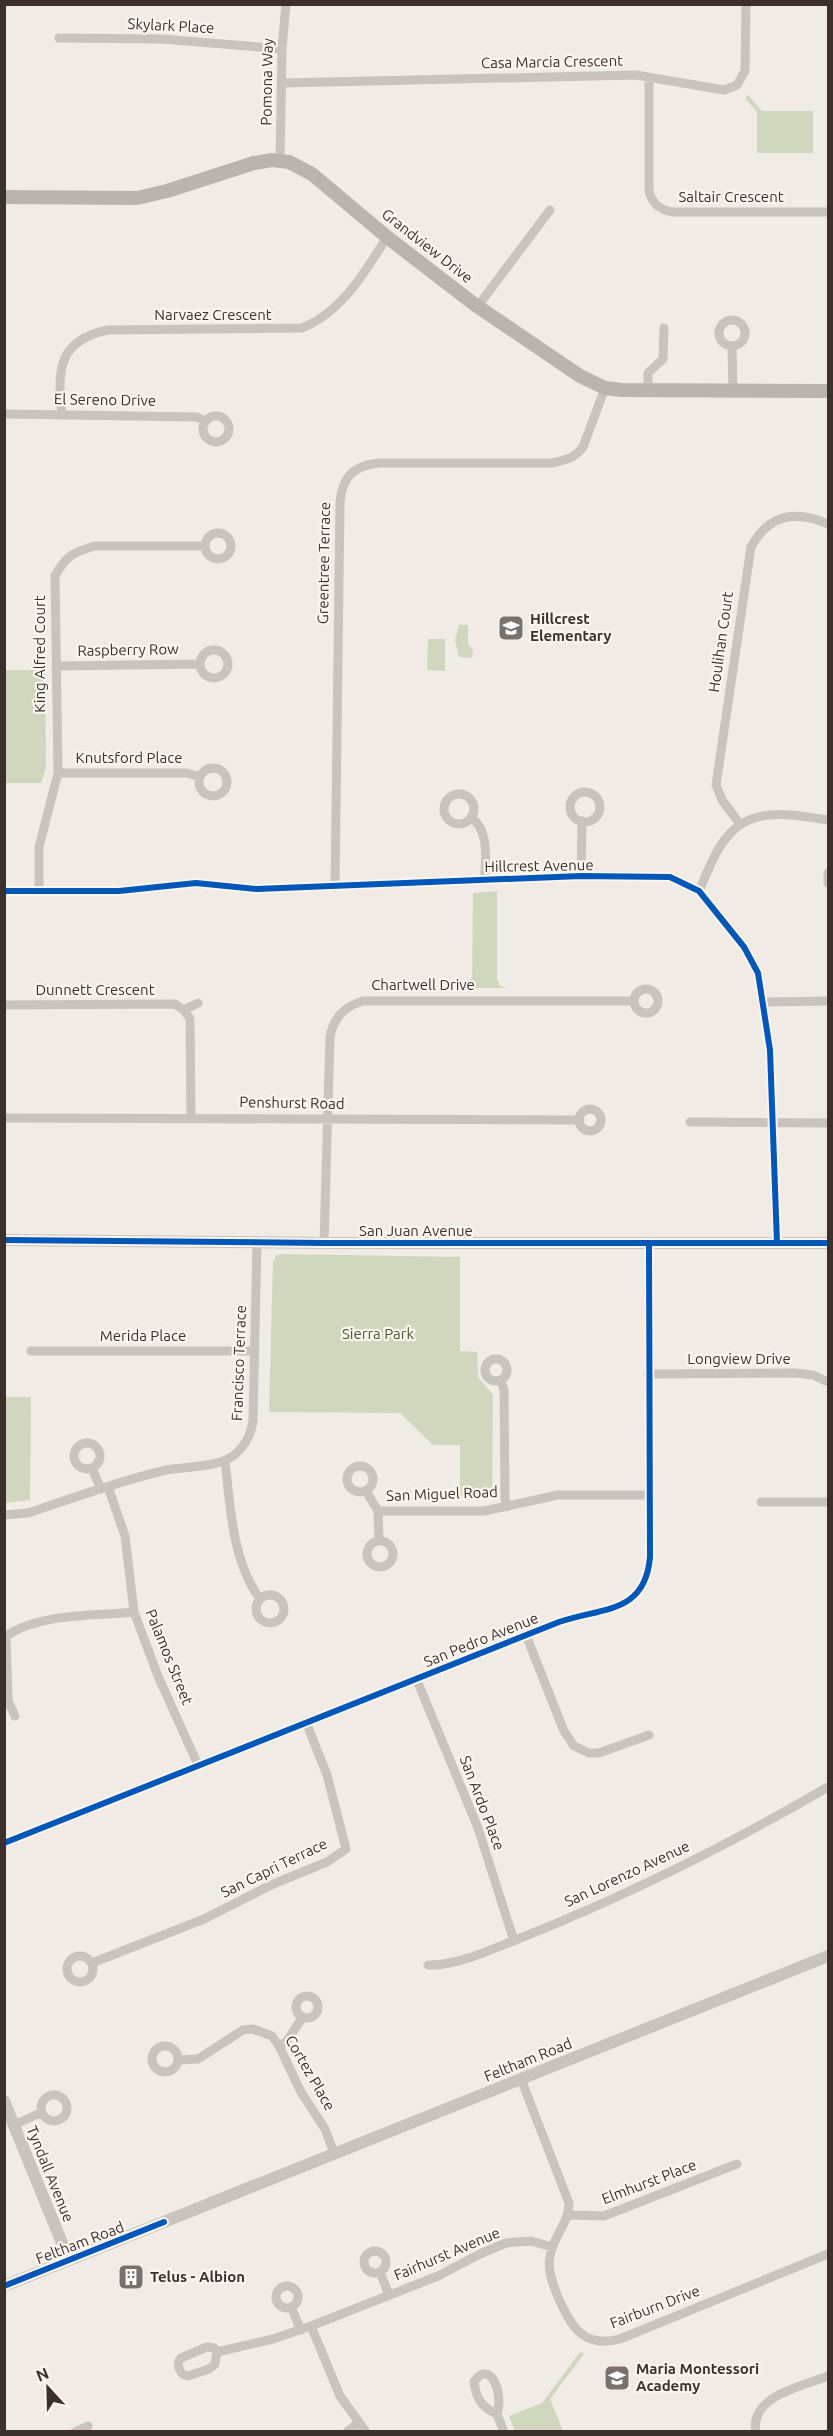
<svg xmlns="http://www.w3.org/2000/svg" width="833" height="2436" viewBox="0 0 833 2436" font-family="Ubuntu,sans-serif">
	<style>
		.green { fill: #d1d6bf }
		.lines { fill: none; stroke-linecap: round; stroke-linejoin: round }
		.minor { stroke: #c9c3be; stroke-width: 9 }
		.tertiary { stroke: #c9c3be; stroke-width: 12 }
		.secondary { stroke: #bab3ae; stroke-width: 14 }
		.cycleway-casing { stroke: #fbf5ee; stroke-width: 10 }
		.cycleway { stroke: #0057b8; stroke-width: 6 }
		.labels { text-anchor: middle; stroke-width: 4.5; stroke-linejoin: round; paint-order: stroke }
		.street-label { font-size: 15px; fill: #3b302b; stroke: #fbf5ee }
		.poi-label { font-size: 15px; font-weight: bold; fill: #3b302b; stroke: #fbf5ee; text-anchor: start }
		.park-label { font-size: 15px; fill: #4a5a2e; stroke: #fbf5ee }
	</style>
	<rect width="100%" height="100%" fill="#f0ebe5"/>
	<path class="green" d="M 748,95 L 762,111 L 813,111 L 813,153 L 757,153 L 757,112 L 745,98 Z
		M 459,625 L 468,625 L 468,644 L 473,650 L 472,658 L 459,657 L 455,640 Z
		M 428,639 L 445,639 L 445,671 L 427,670 Z
		M 5,670 L 45,670 L 46,768 L 41,783 L 5,783 Z
		M 497,891 L 497,979 L 500,986 L 507,988 L 472,988 L 473,893 Z
		M 281,1254 L 460,1257 L 460,1351 L 477,1352 L 478,1377 L 493,1395 L 492,1495 L 485,1498 L 460,1498 L 460,1445 L 433,1445 L 400,1413 L 269,1412 L 273,1262 L 276,1256 Z
		M 4,1397 L 31,1397 L 30,1500 L 5,1503 Z
		M 580,2352 L 584,2354 L 550,2399 L 563,2431 L 515,2431 L 509,2416 L 542,2403 Z"/>
	<g class="lines">
		<path class="minor" d="M 59,38 L 162,39 L 282,49
			M 649,79 L 649,191 C 652,204 660,210 673,212 L 828,212
			M 283,83 L 636,75 L 724,90 L 737,85 L 745,71 L 746,4
			M 280,161 L 282,49 L 286,4
			M 478,306 L 550,210
			M719 333a13 13 0 1 1 26 0a13 13 0 1 1-26 0Z
			M 732,346 L 733,392
			M 648,391 L 648,373 L 663,359 L 664,328
			M 4,414 L 197,417 L 205,421
			M 62,414 C 57,370 58,340 108,330 L 302,328 C 342,312 365,272 387,237
			M203 429a13 13 0 1 1 26 0a13 13 0 1 1-26 0Z
			M205 546a13 13 0 1 1 26 0a13 13 0 1 1-26 0Z
			M200 664a14 14 0 1 1 28 0a14 14 0 1 1-28 0Z
			M 56,666 L 200,664
			M199 782a14 14 0 1 1 28 0a14 14 0 1 1-28 0Z
			M 58,773 L 187,773 L 200,777
			M570 807a15 15 0 1 1 30 0a15 15 0 1 1-30 0Z
			M444 809a15 15 0 1 1 30 0a15 15 0 1 1-30 0Z
			M 471,817 C 490,832 485,858 485,879
			M 740,824 L 722,800 L 716,785 L 751,547 C 769,514 796,510 828,524
			M 828,873 L 828,883
			M 581,876 L 582,821
			M 335,887 L 340,503 C 342,478 352,466 378,463 L 552,463 C 565,460 575,458 583,447 L 605,388
			M 4,891 L 119,891 L 196,883 L 257,889 L 581,876 L 670,877 L 699,891 L 744,947 L 758,973 L 770,1050 L 777,1243
			M 39,891 L 39,847 L 58,773 L 55,576 C 66,556 73,552 95,546 L 204,546
			M 699,891 C 707,874 714,852 727,837 C 752,805 794,815 828,820
			M634 1001a12 12 0 1 1 24 0a12 12 0 1 1-24 0Z
			M 764,1002 L 828,1001
			M 4,1005 L 175,1004 L 184,1010 L 190,1019 L 191,1117
			M 184,1010 L 198,1003
			M579 1120a11 11 0 1 1 22 0a11 11 0 1 1-22 0Z
			M 4,1118 L 580,1120
			M 690,1122 L 828,1123
			M 324,1243 L 330,1036 C 335,1016 344,1007 363,1001 L 634,1001
			M 31,1351 L 255,1351
			M485 1370a11 11 0 1 1 22 0a11 11 0 1 1-22 0Z
			M 648,1374 L 795,1373 L 813,1375 L 828,1382
			M 501,1380 L 504,1390 L 505,1499 L 507,1507
			M74 1456a13 13 0 1 1 26 0a13 13 0 1 1-26 0Z
			M 225,1460 C 230,1505 232,1561 260,1599
			M347 1479a13 13 0 1 1 26 0a13 13 0 1 1-26 0Z
			M 92,1468 L 101,1489
			M 108,1487 L 125,1536 L 134,1612 L 158,1676 L 198,1765
			M 366,1491 L 378,1511 L 379,1540
			M 761,1502 L 828,1502
			M 378,1511 L 484,1511 L 558,1495 L 650,1495
			M 4,1515 L 28,1513 C 73,1498 119,1481 166,1470 C 187,1466 215,1468 233,1456 C 245,1447 251,1434 253,1421 L 257,1242
			M367 1554a13 13 0 1 1 26 0a13 13 0 1 1-26 0Z
			M256 1609a14 14 0 1 1 28 0a14 14 0 1 1-28 0Z
			M 526,1635 L 564,1731 L 574,1746 L 589,1753 L 599,1753 L 649,1735
			M 416,1678 L 478,1828 L 514,1941
			M 15,1716 L 8,1701 L 6,1636 C 39,1613 95,1616 134,1612
			M 4,1843 L 559,1622 C 603,1607 645,1614 650,1557 L 649,1243
			M67 1969a13 13 0 1 1 26 0a13 13 0 1 1-26 0Z
			M 92,1963 L 204,1919 L 271,1885 L 327,1862 L 346,1849 L 327,1775 L 306,1722
			M 428,1965 C 459,1966 499,1946 528,1935 C 632,1893 732,1843 828,1787
			M296 2007a11 11 0 1 1 22 0a11 11 0 1 1-22 0Z
			M152 2059a13 13 0 1 1 26 0a13 13 0 1 1-26 0Z
			M 279,2046 L 287,2041 L 302,2018
			M 178,2060 L 198,2059 L 243,2030 L 253,2029 L 272,2036 L 279,2046 L 301,2092 L 325,2129 L 334,2153
			M 521,2079 L 569,2203 C 569,2223 553,2237 550,2256 C 547,2270 553,2284 558,2297 C 571,2326 583,2349 620,2339 L 828,2254
			M41 2108a13 13 0 1 1 26 0a13 13 0 1 1-26 0Z
			M 14,2125 L 42,2112
			M 569,2215 L 604,2216 L 737,2164
			M364 2262a11 11 0 1 1 22 0a11 11 0 1 1-22 0Z
			M 380,2272 L 389,2295
			M276 2297a11 11 0 1 1 22 0a11 11 0 1 1-22 0Z
			M 291,2307 L 301,2330
			M 311,2326 L 340,2396 L 366,2432
			M 217,2352 L 215,2364 L 209,2369 L 188,2376 L 184,2375 C 179,2371 176,2364 181,2358 L 207,2347 L 214,2348 L 217,2352 L 273,2339 L 311,2326 L 438,2276 L 480,2254 L 506,2243 L 531,2241 L 552,2247
			M 497,2414 C 482,2408 476,2398 474,2382 C 491,2357 504,2396 497,2414 L 504,2432
			M 75,2432 L 88,2426
			M 347,2432 L 358,2423
			M 756,2432 C 749,2396 803,2386 828,2376"/>
		<path class="tertiary" d="M 4,1240 L 324,1243 L 828,1243
			M 4,2101 L 69,2260
			M 4,2286 L 828,1956"/>
		<path class="secondary" d="M 4,197 L 137,198 L 167,191 L 254,163 L 272,160 L 289,162 L 312,174 L 387,237 L 474,304 L 580,376 L 605,388 L 622,390 L 828,391"/>
		<g class="cycleway-casing">
			<path id="cycleway" d="M 4,891 L 119,891 L 196,883 L 257,889 L 581,876 L 670,877 L 699,891 L 744,947 L 758,973 L 770,1050 L 777,1243
				M 4,1240 L 324,1243 L 828,1243
				M 4,1843 L 559,1622 C 603,1607 645,1614 650,1557 L 649,1243
				M 4,2286 L 164,2222"/>
		</g>
		<use href="#cycleway" class="cycleway"/>
	</g>
	<defs>
		<g id="school-square" transform="scale(1.35)"><rect x="-9" y="-9" width="18" height="18" rx="4" fill="#7a716c" stroke="#fbf5ee"/><path d="M0-5L7-2L0 1L-7-2ZM-4 1L0 2.5L4 1V4Q0 6-4 4Z" fill="#fff"/></g>
		<g id="building-square" transform="scale(1.35)"><rect x="-9" y="-9" width="18" height="18" rx="4" fill="#7a716c" stroke="#fbf5ee"/><path d="M-4-6H4V6H1V3H-1V6H-4ZM-2.5-4.3h1.7v1.8h-1.7ZM.8-4.3h1.7v1.8H.8ZM-2.5-1h1.7V.8h-1.7ZM.8-1h1.7V.8H.8Z" fill="#fff"/></g>
	</defs>
	<g fill-rule="evenodd">
		<use href="#school-square" x="511" y="628"/>
		<use href="#building-square" x="131" y="2277"/>
		<use href="#school-square" x="617" y="2378"/>
	</g>
	<g class="labels">
		<g class="street-label">
			<text transform="translate(171 26) rotate(3)" y="5">Skylark Place</text>
			<text transform="translate(552 62) rotate(-1)" y="5">Casa Marcia Crescent</text>
			<text transform="translate(267 82) rotate(-89)" y="5">Pomona Way</text>
			<text x="731" y="202">Saltair Crescent</text>
			<text transform="translate(427 246) rotate(38)" y="5">Grandview Drive</text>
			<text x="213" y="320">Narvaez Crescent</text>
			<text transform="translate(105 400) rotate(1)" y="5">El Sereno Drive</text>
			<text transform="translate(324 563) rotate(-89)" y="5">Greentree Terrace</text>
			<text transform="translate(721 642) rotate(-82)" y="5">Houlihan Court</text>
			<text transform="translate(128 650) rotate(-1)" y="5">Raspberry Row</text>
			<text transform="translate(40 654) rotate(-90)" y="5">King Alfred Court</text>
			<text x="129" y="763">Knutsford Place</text>
			<text transform="translate(539 866) rotate(-1)" y="5">Hillcrest Avenue</text>
			<text x="423" y="990">Chartwell Drive</text>
			<text x="95" y="995">Dunnett Crescent</text>
			<text transform="translate(292 1103) rotate(1)" y="5">Penshurst Road</text>
			<text x="416" y="1236">San Juan Avenue</text>
			<text x="143" y="1341">Merida Place</text>
			<text x="739" y="1364">Longview Drive</text>
			<text transform="translate(239 1363) rotate(-88)" y="5">Francisco Terrace</text>
			<text transform="translate(442 1494) rotate(-2)" y="5">San Miguel Road</text>
			<text transform="translate(481 1640) rotate(-22)" y="5">San Pedro Avenue</text>
			<text transform="translate(169 1657) rotate(68)" y="5">Palamos Street</text>
			<text transform="translate(482 1803) rotate(69)" y="5">San Ardo Place</text>
			<text transform="translate(274 1868) rotate(-26)" y="5">San Capri Terrace</text>
			<text transform="translate(627 1874) rotate(-25)" y="5">San Lorenzo Avenue</text>
			<text transform="translate(528 2060) rotate(-22)" y="5">Feltham Road</text>
			<text transform="translate(310 2073) rotate(60)" y="5">Cortez Place</text>
			<text transform="translate(50 2174) rotate(68)" y="5">Tyndall Avenue</text>
			<text transform="translate(649 2182) rotate(-21)" y="5">Elmhurst Place</text>
			<text transform="translate(80 2243) rotate(-21)" y="5">Feltham Road</text>
			<text transform="translate(447 2254) rotate(-23)" y="5">Fairhurst Avenue</text>
			<text transform="translate(655 2307) rotate(-21)" y="5">Fairburn Drive</text>
		</g>
		<g class="poi-label">
			<text x="530" y="624">Hillcrest<tspan x="530" dy="17">Elementary</tspan></text>
			<text x="150" y="2282">Telus - Albion</text>
			<text x="636" y="2374">Maria Montessori<tspan x="636" dy="17">Academy</tspan></text>
		</g>
		<g class="park-label">
			<text x="378" y="1339">Sierra Park</text>
		</g>
	</g>
	<rect width="833" height="2436" fill="none" stroke="#3b302b" stroke-width="12"/>
	<g transform="translate(48 2388) rotate(338)" stroke="#fbf5ee" stroke-width="4.5" paint-order="stroke">
	<path d="M0-4.5L10 22L0 15L-10 22Z" fill="#3b302b"/>
	<text y="-9" font-size="16" font-weight="bold" text-anchor="middle" fill="#3b302b">N</text>
	</g>
</svg>
